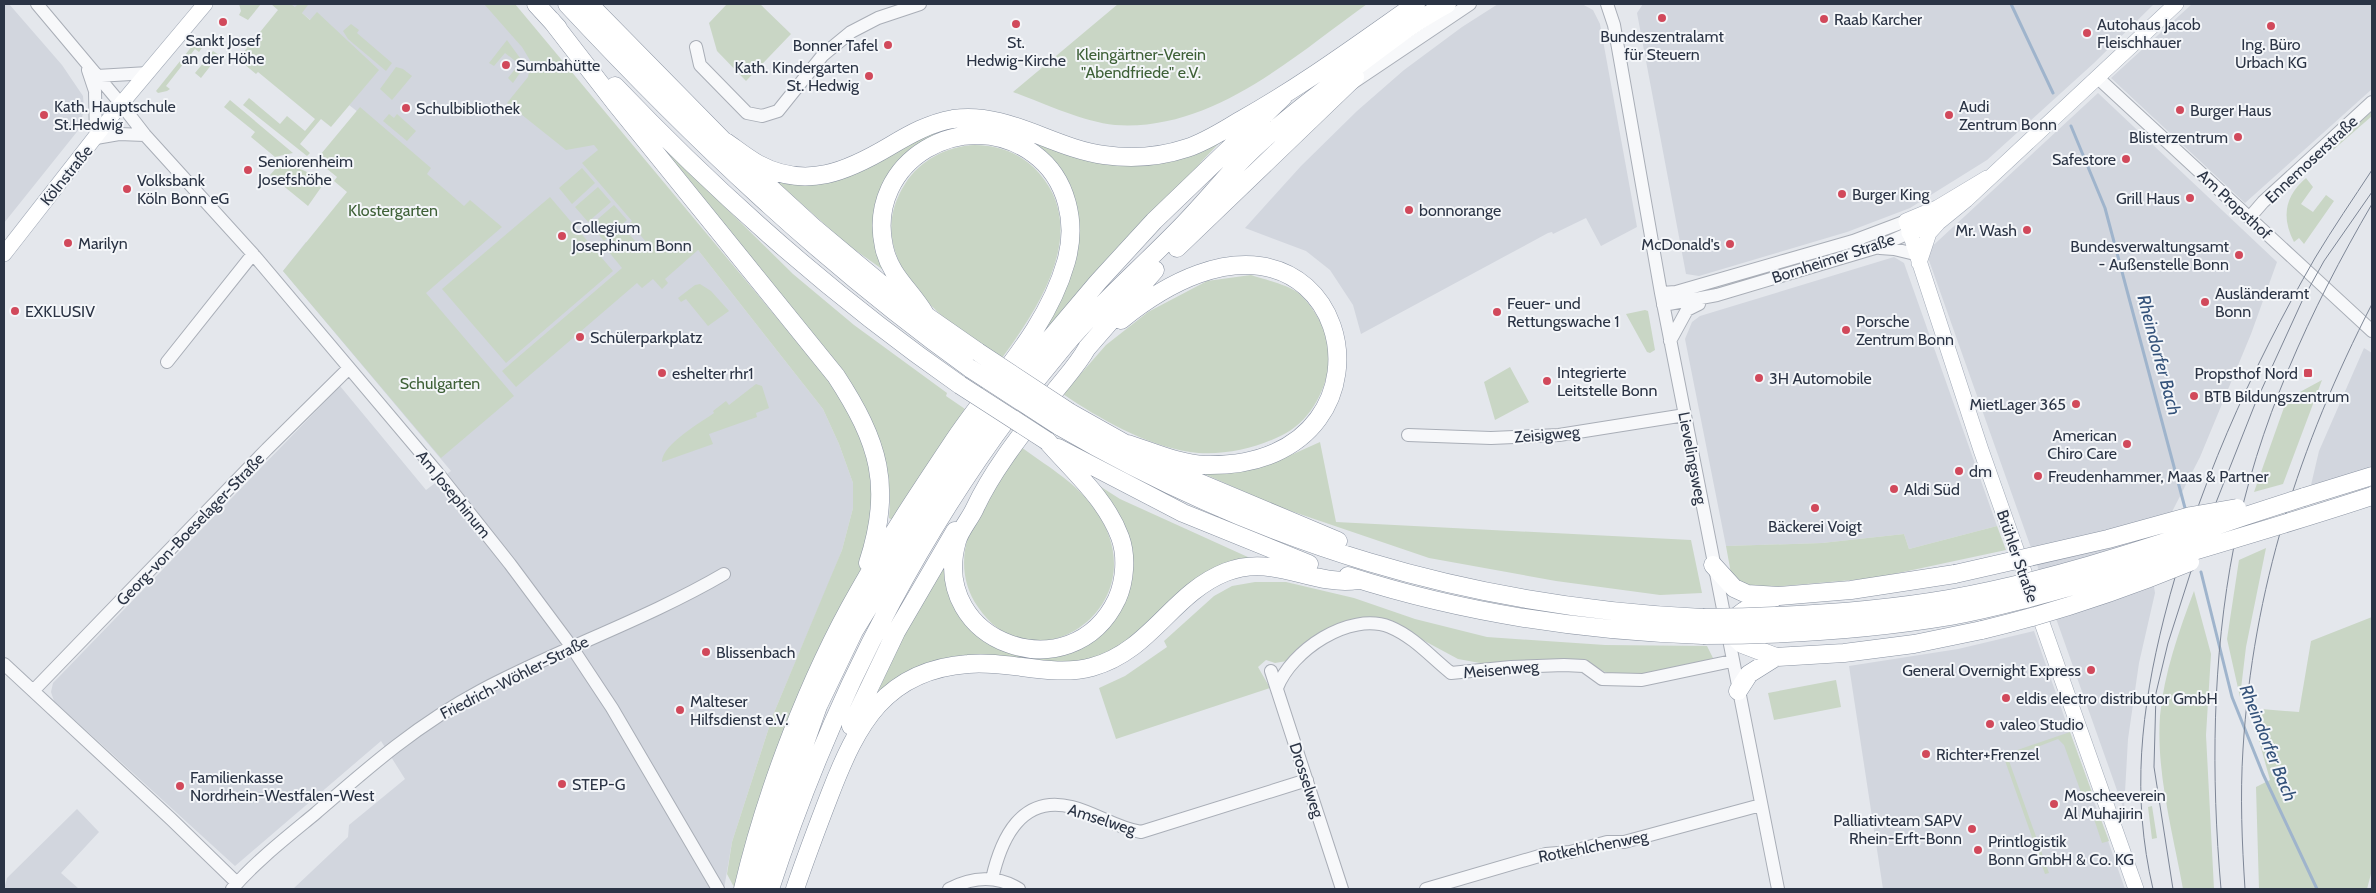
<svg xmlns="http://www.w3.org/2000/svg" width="2376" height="893" viewBox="0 0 2376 893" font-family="Cabin,sans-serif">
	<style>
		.built { fill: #d2d6de }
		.green { fill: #c9d6c5 }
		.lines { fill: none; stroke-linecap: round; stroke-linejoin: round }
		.stream { stroke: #9fb4cc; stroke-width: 3 }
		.minor-casing { stroke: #a9aeb7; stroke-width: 14 }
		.major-casing { stroke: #a3abb8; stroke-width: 16 }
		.highway-casing { stroke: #8b94a3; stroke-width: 19 }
		.minor { stroke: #f7f8fa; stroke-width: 12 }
		.major { stroke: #fff; stroke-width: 15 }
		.highway { stroke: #fff; stroke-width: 18 }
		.tram { stroke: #7d8696; stroke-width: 1 }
		.highway-bridge-casing { stroke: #8b94a3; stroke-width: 19; stroke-linecap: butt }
		.highway-bridge { stroke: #fff; stroke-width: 18 }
		.poi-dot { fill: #d1495b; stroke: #f4f6f9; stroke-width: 2 }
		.labels { text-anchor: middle; stroke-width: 4; stroke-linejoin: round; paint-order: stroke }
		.poi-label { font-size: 16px; fill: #2b3445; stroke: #f4f6f9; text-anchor: start }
		.park-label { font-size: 16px; fill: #3f6138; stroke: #f4f6f9 }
		.street-label { font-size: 16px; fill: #2b3445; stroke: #f4f6f9 }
		.water-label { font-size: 18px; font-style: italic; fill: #34527a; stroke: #f4f6f9 }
	</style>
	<rect width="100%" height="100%" fill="#e4e7ec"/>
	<path class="built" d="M 4,4 L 9,4 L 62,65 L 83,96 L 84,108 L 80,128 L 4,223 Z
		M 291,4 L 488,4 L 698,250 L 823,409 L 839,444 L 853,483 L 853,508 L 842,550 L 830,580 L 773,715 L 732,842 L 724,889 L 293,889 L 348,837 L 349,825 L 405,779 L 381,741 L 235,866 L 54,701 L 51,692 L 53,683 L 340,386 L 426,490 L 451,471 L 283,271 L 306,242 L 374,304 L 358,112 L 349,105 L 375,73 Z
		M 1498,4 L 1582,4 L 1593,10 L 1600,24 L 1637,227 L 1601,246 L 1586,218 L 1553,234 L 1552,232 L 1548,233 L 1361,334 L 1353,305 L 1330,270 L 1306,251 L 1245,228 L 1301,166 L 1357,111 L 1404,70 L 1462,27 Z
		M 1643,4 L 2154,4 L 2094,63 L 1987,160 L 1910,208 L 1847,232 L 1699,276 L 1686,274 L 1637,13 Z
		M 2192,4 L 2372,4 L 2372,89 L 2245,203 L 2111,78 Z
		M 2098,93 L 2277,262 L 2251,334 L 2200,457 L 2153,549 L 2150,562 L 2155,593 L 2139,663 L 2128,739 L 2124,810 L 1926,252 Z
		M 1894,257 L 1904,263 L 1997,526 L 1909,549 L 1904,534 L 1822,543 L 1726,546 L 1685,339 L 1692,322 L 1700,316 Z
		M 2364,348 L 2372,353 L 2372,469 L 2311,485 L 2319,451 Z
		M 2034,631 L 2125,889 L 1883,889 L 1849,666 L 1958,649 Z
		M 77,809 L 99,832 L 61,873 L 79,889 L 4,889 L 7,878 Z"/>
	<path class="green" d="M 239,4 L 261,4 L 248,20 L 239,15 L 241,11 Z
		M 271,4 L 291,4 L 295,7 L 298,4 L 306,4 L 308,5 L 302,13 L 310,20 L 317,12 L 379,70 L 331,127 L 321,119 L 300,144 L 310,153 L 307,156 L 243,105 L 249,98 L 280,124 L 287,116 L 305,131 L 315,119 L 258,72 L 256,74 L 238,59 L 278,10 Z
		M 484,4 L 515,4 L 838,391 L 849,407 L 876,480 L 867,553 L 735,889 L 727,874 L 732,842 L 773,715 L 842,550 L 853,508 L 853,483 L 839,444 L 823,409 L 698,250 L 665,279 L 668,283 L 662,289 L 653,279 L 642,288 L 637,283 L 516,387 L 502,371 L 622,268 L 604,246 L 624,228 L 641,248 L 647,243 L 630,223 L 632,221 L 582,163 L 598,150 L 594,145 L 566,150 L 507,103 L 528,77 L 531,62 L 522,47 Z
		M 727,4 L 760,4 L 791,34 L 746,81 L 717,51 L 709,23 Z
		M 1118,4 L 1367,4 C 1293,57 1212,132 1115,125 C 1083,122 1043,103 1013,92 Z
		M 351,24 L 359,30 L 357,33 L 392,63 L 386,71 L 348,39 L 343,31 Z
		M 197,40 L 204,45 L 199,52 L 195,49 L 166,86 L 170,89 L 167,91 L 158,93 L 156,91 Z
		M 507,40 L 523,62 L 522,70 L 513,83 L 508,78 L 519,64 L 505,53 L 494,66 L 489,63 Z
		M 213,51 L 219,55 L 201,78 L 195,73 Z
		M 396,67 L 403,69 L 412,76 L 392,100 L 380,89 Z
		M 230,100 L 293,153 L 275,157 L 251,137 L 255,132 L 224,107 Z
		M 360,107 L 431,168 L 427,174 L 464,206 L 470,200 L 502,227 L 426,293 L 514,396 L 441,458 L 283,271 L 347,192 L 334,181 L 337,177 L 316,160 Z
		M 2372,111 L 2372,116 L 2333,150 L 2331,148 Z
		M 389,114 L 394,118 L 397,114 L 416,131 L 407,141 L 383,121 Z
		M 973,123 L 1082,155 L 1222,140 L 1202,161 L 918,509 L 855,614 L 900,534 L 1060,295 L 1068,191 L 994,131 L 897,168 L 882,269 L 848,245 L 768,174 L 789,179 L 917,136 Z
		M 645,128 L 793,274 L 854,325 L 947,393 L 946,396 L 965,409 L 892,520 L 889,518 C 893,477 883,444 864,407 Z
		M 975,145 C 999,145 1023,154 1039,173 C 1090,231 1039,307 1002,358 C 988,347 972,340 958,329 C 913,294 868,242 905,184 C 920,160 947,146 975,145 Z
		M 278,166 C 294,166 313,170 322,186 L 308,206 L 270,175 Z
		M 582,168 L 595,183 L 572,204 L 559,188 Z
		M 2306,178 L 2313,187 L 2301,204 L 2313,212 L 2326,195 L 2334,201 L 2304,244 L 2299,238 L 2294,242 C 2281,217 2285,196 2306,178 Z
		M 598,187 L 611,202 L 588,222 L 575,207 Z
		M 550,197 L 613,271 L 506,363 L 442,289 Z
		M 614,205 L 627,220 L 604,241 L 591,225 Z
		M 1251,275 C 1263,279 1288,285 1297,292 C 1313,305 1330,334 1330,354 C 1329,382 1315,414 1291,430 C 1264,447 1222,457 1190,452 C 1145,445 1100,419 1063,394 L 1106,345 L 1148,312 L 1207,281 Z
		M 700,284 L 711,291 L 729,311 L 708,326 L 686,299 L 681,302 L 678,298 L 695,285 Z
		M 1645,310 L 1648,311 L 1655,350 L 1650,353 L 1647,352 L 1626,314 Z
		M 1510,367 L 1529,402 L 1495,420 L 1484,382 Z
		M 2322,380 L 2283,484 L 2254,492 L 2287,399 Z
		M 756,384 L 762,386 L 769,408 L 756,413 L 757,417 L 709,434 L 713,444 L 662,462 C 661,445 703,421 714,413 L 713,411 L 726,401 L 729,405 Z
		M 1320,442 L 1336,522 L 1691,540 L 1702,593 L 1660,595 L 1556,581 L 1429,558 L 1279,507 L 1193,469 L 1245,469 L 1271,464 Z
		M 1021,447 C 1045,465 1071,479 1091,504 C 1167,601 1035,693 978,607 C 966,590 962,570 965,550 C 971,512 1000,479 1021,447 Z
		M 1098,485 L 1120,499 L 1250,558 L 1137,640 L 1076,666 L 997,659 L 875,698 L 907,628 L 949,559 C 954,575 962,614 969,625 C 972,630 979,634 984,637 C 1017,663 1073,666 1103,632 C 1113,620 1120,602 1128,589 Z
		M 1997,526 L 2006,550 L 1875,578 L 1773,587 L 1739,585 L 1732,579 L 1726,546 L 1822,543 L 1904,534 L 1909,549 Z
		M 2266,548 L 2246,647 L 2240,697 L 2227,639 L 2239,560 Z
		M 1255,582 L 1286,582 L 1354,598 L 1415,619 L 1487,637 L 1605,645 L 1707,646 L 1713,658 C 1682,667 1647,682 1613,675 C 1601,672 1593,663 1581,662 L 1491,665 L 1458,659 L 1393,624 L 1373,620 L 1287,661 L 1275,663 L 1266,660 L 1258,667 L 1270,688 L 1116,739 L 1099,688 L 1125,676 L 1167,647 L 1164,641 L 1214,596 L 1232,586 Z
		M 2194,591 L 2211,654 L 2206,735 L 2214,889 L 2183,889 C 2173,833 2156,773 2160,716 C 2164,673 2179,631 2194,591 Z
		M 2372,617 L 2372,870 L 2367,889 L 2259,889 L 2256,787 L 2270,780 L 2258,737 L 2261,709 L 2299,712 L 2311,641 Z
		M 1836,680 L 1841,707 L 1774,720 L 1768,693 Z
		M 2070,732 L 2094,798 L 2088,800 L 2083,798 L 2064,745 L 2058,739 L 2008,758 L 2049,873 L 2045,874 L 2003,755 Z
		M 2152,806 L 2157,838 L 2152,839 L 2148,807 Z
		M 2100,817 L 2109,841 L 2102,843 L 2094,819 Z"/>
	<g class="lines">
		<path class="stream" d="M 2011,4 L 2053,93
			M 2071,126 L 2105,208 L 2185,508
			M 2201,572 L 2232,697 L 2263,774 L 2317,889"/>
		<g class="minor-casing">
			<path id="minor" d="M 37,4 L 121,104 L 145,135 L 253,254 L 437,472 L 510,564 L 571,646 L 612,708 L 718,889
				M 1607,4 L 1614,25 L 1661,293 L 1778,889
				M 696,47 L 700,65 L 747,113 L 762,116 L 778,111 L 823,55 L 851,32 L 878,18 L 920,4
				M 88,70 L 95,91 L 96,138 L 119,134 L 145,135
				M 97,76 L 148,73
				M 2098,78 L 2372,331
				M 1351,84 L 1470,4
				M 2250,217 L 2263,202 L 2372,102
				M 1880,248 L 1894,249 L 1915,254
				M 1661,293 L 1676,292 L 1853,241 L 1906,221
				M 1663,305 L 1717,295 L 1875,248 L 1909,233
				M 1670,341 L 1687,310 L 1699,304
				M 167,362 L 253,254
				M 1408,435 L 1491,438 L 1559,435 L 1685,415
				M 4,664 L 171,819 L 237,883
				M 1271,671 L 1342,889
				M 1277,688 C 1291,651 1349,611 1390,627 C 1414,637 1431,657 1451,673 L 1511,667 L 1564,665 L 1584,666 L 1602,679 L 1642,680 L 1732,661
				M 33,691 L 267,449 L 349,368
				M 992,879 C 1001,839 1021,794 1072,807 C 1096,813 1116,828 1141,832 L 1307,780
				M 232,889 C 256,861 287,837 316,813 C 370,766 418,724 482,690 C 561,648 647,619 724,574
				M 949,889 C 972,877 997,875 1019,889
				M 1426,889 L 1546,854 L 1570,852 L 1607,842 L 1624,842 L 1761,805"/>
		</g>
		<g class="major-casing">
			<path id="major" d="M 1987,178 L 1937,208 L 1906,221 L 1981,450 L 2136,889
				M 1909,233 L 1939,222 L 1966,200 L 2176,4
				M 4,254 L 121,104 L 205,4
				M 1919,263 L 1929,233 L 1938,223"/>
		</g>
		<g class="highway-casing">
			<path id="highway" d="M 536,4 L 558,28
				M 567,4 C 692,138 822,262 971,369
				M 589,4 L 765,183 L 813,227 L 886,288 L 978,352
				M 551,20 L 616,104 L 836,376 C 879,442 893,487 868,563
				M 615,86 C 720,196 835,298 960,385
				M 726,142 C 736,149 747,158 758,164 C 806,190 848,171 890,146 C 910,134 930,123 953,119 C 1007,111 1052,148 1104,155 C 1132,159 1160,157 1187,148 C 1206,142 1224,130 1241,120 C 1302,86 1359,44 1416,4
				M 1177,248 L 1355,77
				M 1121,320 C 1347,137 1429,470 1205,465 C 1179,464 1153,452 1128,444
				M 1069,412 L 1181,475 L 1338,541
				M 1059,426 C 1262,544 1468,607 1703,618
				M 1047,441 C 1073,471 1106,499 1120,537 C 1127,556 1125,581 1117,599 C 1072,694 928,643 957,541 C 960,530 970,519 975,508 C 993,469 1024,431 1051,396 C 1063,380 1077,366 1087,348 L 1155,270
				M 1058,448 L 1183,513 L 1309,564
				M 2304,497 L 2372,476
				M 1713,565 L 1734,588 L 1747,594 L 1779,596 L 1851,590 L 1955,574
				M 1348,576 C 1463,613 1582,631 1703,635
				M 1779,596 C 1754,604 1743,608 1725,628 L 1742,644 L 1776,657 L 1844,653 L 1914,644 L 1982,630
				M 1738,691 L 1749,674 L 1776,657
				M 851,726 L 896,632 L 955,531
				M 754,888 L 818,706 L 854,631 L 965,451 L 1000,398 L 1098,282 L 1154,221 L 1283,97
				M 743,889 C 766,791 809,678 859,591 C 887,541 919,493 951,445 C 990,385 1046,333 1066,262 C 1077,224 1068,179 1034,154 C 965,103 865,161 884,247 C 890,276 911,290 925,314
				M 770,889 C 834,692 931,504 1065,345 C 1099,304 1140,269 1177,231 C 1200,208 1220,183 1243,159 C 1279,123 1321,92 1362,62 C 1390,41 1417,20 1447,4
				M 795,889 C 806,857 818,825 830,794 C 857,724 885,670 968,664 C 1009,660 1052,678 1092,667 C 1151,651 1172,593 1226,572 C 1274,553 1312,587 1358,580"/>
		</g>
		<use href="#minor" class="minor"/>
		<use href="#major" class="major"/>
		<use href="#highway" class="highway"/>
		<path class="tram" d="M 2153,889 C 2131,795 2141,710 2164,618 C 2196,491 2250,371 2315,258 C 2333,228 2353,199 2372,170
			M 2173,889 L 2154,767 L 2156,693 L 2168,643 L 2200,543 L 2255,404 L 2303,299 L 2324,261 L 2372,192
			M 2221,889 C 2211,775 2212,659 2234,546 C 2257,425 2310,310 2372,204
			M 2245,889 C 2242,843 2240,796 2243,749 C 2253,589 2299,446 2372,304"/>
		<g class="highway-bridge-casing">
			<path id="highway-bridge" d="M 978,352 L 1069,412
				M 971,369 L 1059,426
				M 960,385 L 1047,441
				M 1955,574 L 2108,539 L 2191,516 L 2237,508
				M 1703,618 C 1785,617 1866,613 1948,599 C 2069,578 2187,534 2304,497
				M 1982,630 C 2054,613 2122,590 2190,562
				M 1703,635 C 1786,635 1868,630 1951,616 C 2010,605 2068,587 2126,571 C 2208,547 2290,523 2372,496"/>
		</g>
		<use href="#highway-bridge" class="highway-bridge"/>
	</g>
	<g class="poi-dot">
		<circle cx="1662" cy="18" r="5"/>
		<circle cx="1824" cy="19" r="5"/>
		<circle cx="223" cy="22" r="5"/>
		<circle cx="1016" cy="24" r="5"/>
		<circle cx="2271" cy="26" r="5"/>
		<circle cx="2087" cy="33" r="5"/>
		<circle cx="888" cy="45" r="5"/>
		<circle cx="506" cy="65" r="5"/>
		<circle cx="869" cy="76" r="5"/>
		<circle cx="406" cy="108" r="5"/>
		<circle cx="2180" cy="110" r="5"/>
		<circle cx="44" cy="115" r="5"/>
		<circle cx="1949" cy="115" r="5"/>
		<circle cx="2238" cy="137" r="5"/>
		<circle cx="2126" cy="159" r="5"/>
		<circle cx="248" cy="170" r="5"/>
		<circle cx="127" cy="189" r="5"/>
		<circle cx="1842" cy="194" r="5"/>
		<circle cx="2190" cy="198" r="5"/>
		<circle cx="1409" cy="210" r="5"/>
		<circle cx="2027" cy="230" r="5"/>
		<circle cx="562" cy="236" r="5"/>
		<circle cx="68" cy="243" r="5"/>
		<circle cx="1730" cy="244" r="5"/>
		<circle cx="2239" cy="255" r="5"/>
		<circle cx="2205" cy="302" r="5"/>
		<circle cx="15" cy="311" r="5"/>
		<circle cx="1497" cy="312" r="5"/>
		<circle cx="1846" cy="330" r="5"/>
		<circle cx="580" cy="337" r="5"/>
		<circle cx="662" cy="373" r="5"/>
		<rect x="2303" y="368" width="10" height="10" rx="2.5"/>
		<circle cx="1759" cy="378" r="5"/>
		<circle cx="1547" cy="381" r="5"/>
		<circle cx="2194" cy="396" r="5"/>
		<circle cx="2076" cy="404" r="5"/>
		<circle cx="2127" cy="444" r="5"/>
		<circle cx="1959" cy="471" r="5"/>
		<circle cx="2038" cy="476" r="5"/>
		<circle cx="1894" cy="489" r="5"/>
		<circle cx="1815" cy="508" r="5"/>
		<circle cx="706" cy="652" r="5"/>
		<circle cx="2091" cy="670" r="5"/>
		<circle cx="2006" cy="698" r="5"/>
		<circle cx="680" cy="710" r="5"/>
		<circle cx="1990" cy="724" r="5"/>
		<circle cx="1926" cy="754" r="5"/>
		<circle cx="562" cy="784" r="5"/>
		<circle cx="180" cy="786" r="5"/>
		<circle cx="2054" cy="804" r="5"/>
		<circle cx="1972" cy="829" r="5"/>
		<circle cx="1978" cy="850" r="5"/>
	</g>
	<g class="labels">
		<g class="poi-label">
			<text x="1834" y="25">Raab Karcher</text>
			<text x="2097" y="30">Autohaus Jacob<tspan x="2097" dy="18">Fleischhauer</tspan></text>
			<text x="1662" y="42" text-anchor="middle">Bundeszentralamt<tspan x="1662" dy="18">für Steuern</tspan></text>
			<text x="223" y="46" text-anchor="middle">Sankt Josef<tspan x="223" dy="18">an der Höhe</tspan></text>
			<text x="1016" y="48" text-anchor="middle">St.<tspan x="1016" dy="18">Hedwig-Kirche</tspan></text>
			<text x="2271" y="50" text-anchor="middle">Ing. Büro<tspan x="2271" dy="18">Urbach KG</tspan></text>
			<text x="878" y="51" text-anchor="end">Bonner Tafel</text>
			<text x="516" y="71">Sumbahütte</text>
			<text x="859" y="73" text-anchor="end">Kath. Kindergarten<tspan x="859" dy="18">St. Hedwig</tspan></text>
			<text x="54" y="112">Kath. Hauptschule<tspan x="54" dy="18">St.Hedwig</tspan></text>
			<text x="1959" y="112">Audi<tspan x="1959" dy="18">Zentrum Bonn</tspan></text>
			<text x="416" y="114">Schulbibliothek</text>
			<text x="2190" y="116">Burger Haus</text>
			<text x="2228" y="143" text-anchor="end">Blisterzentrum</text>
			<text x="2116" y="165" text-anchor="end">Safestore</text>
			<text x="258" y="167">Seniorenheim<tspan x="258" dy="18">Josefshöhe</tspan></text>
			<text x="137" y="186">Volksbank<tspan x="137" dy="18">Köln Bonn eG</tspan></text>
			<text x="1852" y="200">Burger King</text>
			<text x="2180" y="204" text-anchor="end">Grill Haus</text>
			<text x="1419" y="216">bonnorange</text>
			<text x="572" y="233">Collegium<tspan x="572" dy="18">Josephinum Bonn</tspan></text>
			<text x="2017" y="236" text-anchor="end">Mr. Wash</text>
			<text x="78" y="249">Marilyn</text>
			<text x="1720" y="250" text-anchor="end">McDonald's</text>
			<text x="2229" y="252" text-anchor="end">Bundesverwaltungsamt<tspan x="2229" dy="18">- Außenstelle Bonn</tspan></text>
			<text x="2215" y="299">Ausländeramt<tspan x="2215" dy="18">Bonn</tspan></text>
			<text x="1507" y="309">Feuer- und<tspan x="1507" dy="18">Rettungswache 1</tspan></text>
			<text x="25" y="317">EXKLUSIV</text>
			<text x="1856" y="327">Porsche<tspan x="1856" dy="18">Zentrum Bonn</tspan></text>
			<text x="590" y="343">Schülerparkplatz</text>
			<text x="1557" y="378">Integrierte<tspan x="1557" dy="18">Leitstelle Bonn</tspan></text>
			<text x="672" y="379">eshelter rhr1</text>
			<text x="2298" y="379" text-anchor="end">Propsthof Nord</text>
			<text x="1769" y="384">3H Automobile</text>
			<text x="2204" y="402">BTB Bildungszentrum</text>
			<text x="2066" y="410" text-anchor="end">MietLager 365</text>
			<text x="2117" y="441" text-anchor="end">American<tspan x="2117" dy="18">Chiro Care</tspan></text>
			<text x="1969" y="477">dm</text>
			<text x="2048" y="482">Freudenhammer, Maas &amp; Partner</text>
			<text x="1904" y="495">Aldi Süd</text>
			<text x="1815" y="532" text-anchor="middle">Bäckerei Voigt</text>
			<text x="716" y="658">Blissenbach</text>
			<text x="2081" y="676" text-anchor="end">General Overnight Express</text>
			<text x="2016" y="704">eldis electro distributor GmbH</text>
			<text x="690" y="707">Malteser<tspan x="690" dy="18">Hilfsdienst e.V.</tspan></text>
			<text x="2000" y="730">valeo Studio</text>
			<text x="1936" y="760">Richter+Frenzel</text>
			<text x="190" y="783">Familienkasse<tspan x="190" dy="18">Nordrhein-Westfalen-West</tspan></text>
			<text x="572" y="790">STEP-G</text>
			<text x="2064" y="801">Moscheeverein<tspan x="2064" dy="18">Al Muhajirin</tspan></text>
			<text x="1962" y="826" text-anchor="end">Palliativteam SAPV<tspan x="1962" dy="18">Rhein-Erft-Bonn</tspan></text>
			<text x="1988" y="847">Printlogistik<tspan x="1988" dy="18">Bonn GmbH &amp; Co. KG</tspan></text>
		</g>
		<g class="park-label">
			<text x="1141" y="60">Kleingärtner-Verein<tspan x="1141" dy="18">"Abendfriede" e.V.</tspan></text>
			<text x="393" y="216">Klostergarten</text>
			<text x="440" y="389">Schulgarten</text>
		</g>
		<g class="street-label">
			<text transform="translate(2311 159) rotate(-43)" y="6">Ennemoserstraße</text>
			<text transform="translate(66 175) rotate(-51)" y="6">Kölnstraße</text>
			<text transform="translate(2235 204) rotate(43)" y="6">Am Propsthof</text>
			<text transform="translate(1833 258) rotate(-18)" y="6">Bornheimer Straße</text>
			<text transform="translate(1547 434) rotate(-5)" y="6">Zeisigweg</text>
			<text transform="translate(1693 458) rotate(79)" y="6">Lievelingsweg</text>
			<text transform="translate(454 494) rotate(51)" y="6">Am Josephinum</text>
			<text transform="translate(190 529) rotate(-46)" y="6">Georg-von-Boeselager-Straße</text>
			<text transform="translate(2018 556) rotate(71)" y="6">Brühler Straße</text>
			<text transform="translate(1501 669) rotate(-5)" y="6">Meisenweg</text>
			<text transform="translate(514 677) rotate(-27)" y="6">Friedrich-Wöhler-Straße</text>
			<text transform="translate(1307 780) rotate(72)" y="6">Drosselweg</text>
			<text transform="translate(1102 819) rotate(18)" y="6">Amselweg</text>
			<text transform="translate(1593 846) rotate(-11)" y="6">Rotkehlchenweg</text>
		</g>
		<g class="water-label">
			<text transform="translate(2159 355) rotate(75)" y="6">Rheindorfer Bach</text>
			<text transform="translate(2268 743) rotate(68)" y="6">Rheindorfer Bach</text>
		</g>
	</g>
	<rect width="2376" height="893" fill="none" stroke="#2b3445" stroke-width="10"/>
</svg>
